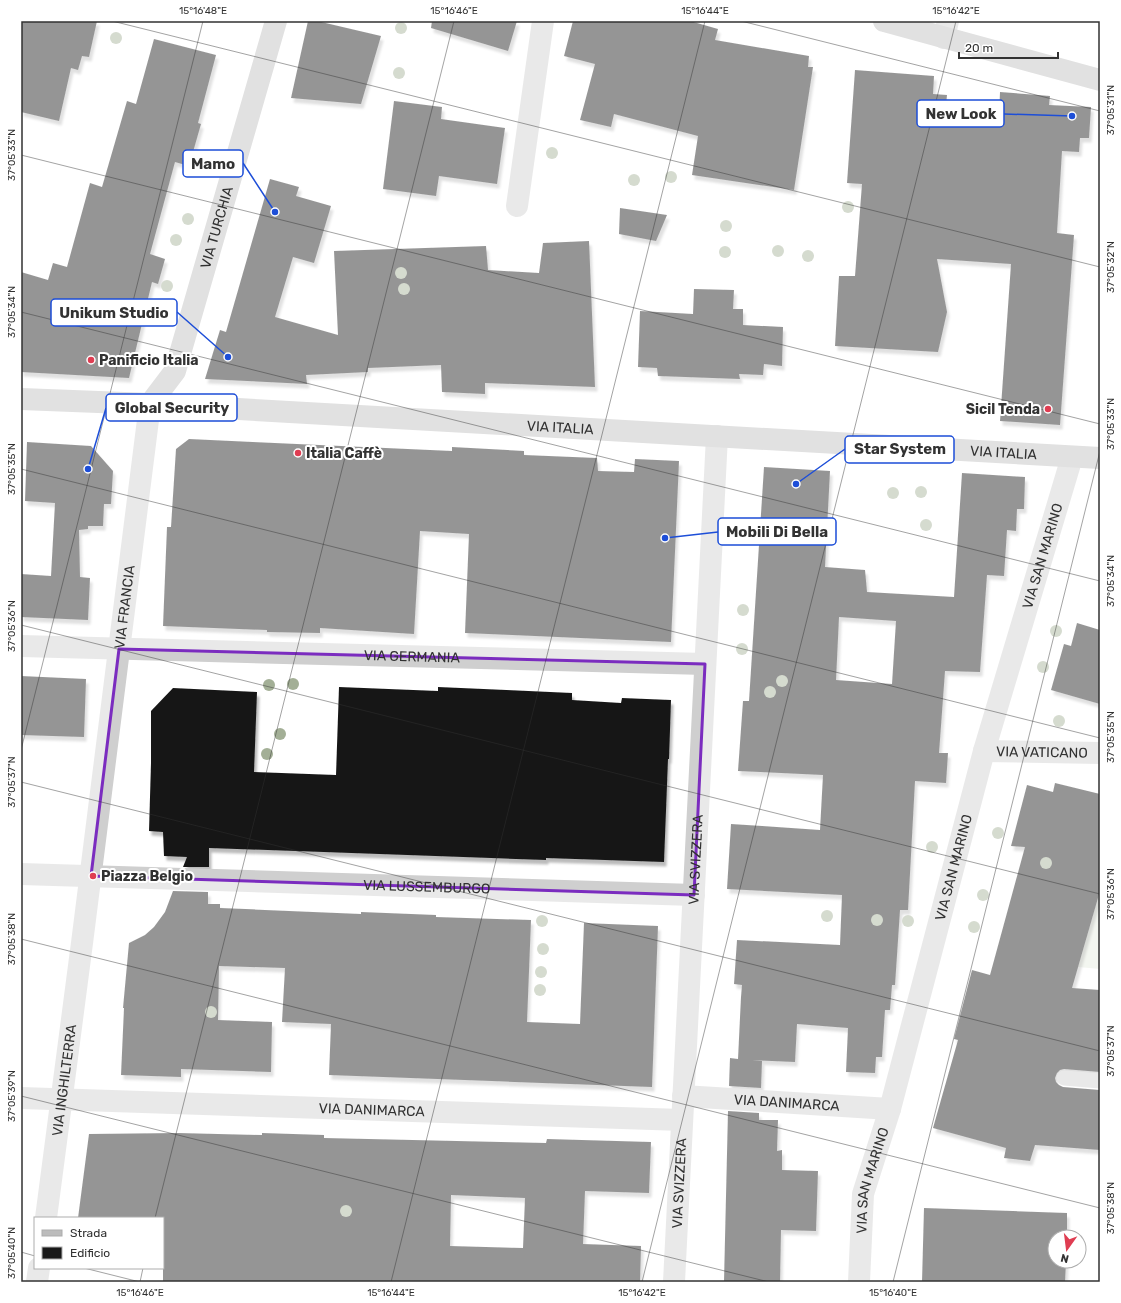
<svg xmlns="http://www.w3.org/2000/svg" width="1121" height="1303" viewBox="0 0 1121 1303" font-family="Rubik,sans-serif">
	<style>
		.green { fill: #e5ebde }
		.building { fill: #191919; fill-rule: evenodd; filter: url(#shadow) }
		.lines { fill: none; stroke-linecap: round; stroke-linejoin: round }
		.lane { stroke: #cfcfcf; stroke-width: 15 }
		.street { stroke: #cfcfcf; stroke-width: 22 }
		.secondary { stroke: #bcbcbc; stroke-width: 22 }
		.tree { fill: #a3af96 }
		.marked { fill: none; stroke: #7b2cbf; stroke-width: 3; stroke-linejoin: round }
		.ticks { fill: none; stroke: #323232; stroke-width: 1; stroke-opacity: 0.45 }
		.poi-dot { fill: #df3d52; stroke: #fff; stroke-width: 1.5 }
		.labels { text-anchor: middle; stroke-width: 4; stroke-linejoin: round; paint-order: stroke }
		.street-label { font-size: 14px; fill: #323232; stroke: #fff }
		.poi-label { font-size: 14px; font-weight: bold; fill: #323232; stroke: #fff; text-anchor: start }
		.leader { fill: none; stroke: #1d4ed8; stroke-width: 1.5 }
		.callout-dot { fill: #1d4ed8; stroke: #fff; stroke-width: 1.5 }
		.callout { fill: #fff; stroke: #1d4ed8; stroke-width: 1.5 }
		.callout-label { font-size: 15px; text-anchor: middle; font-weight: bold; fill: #323232 }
		.neatline { fill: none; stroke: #323232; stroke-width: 1.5 }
		.ticks-label { font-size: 10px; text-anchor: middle; fill: #323232 }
	</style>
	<defs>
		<filter id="shadow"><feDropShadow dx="2.5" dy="4.5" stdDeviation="1" flood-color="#0004"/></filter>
	</defs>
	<rect width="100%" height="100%" fill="#fff"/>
	<path class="green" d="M 1100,891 L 1100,969 L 1078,967 L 1080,960 Z"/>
	<path class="building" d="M 21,21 L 97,21 L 89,57 L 82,56 L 78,70 L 71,68 L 59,121 L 21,112 Z
		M 308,21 L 317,21 L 381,36 L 361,104 L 291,98 Z
		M 432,21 L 517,21 L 508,51 L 431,28 Z
		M 573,21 L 690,21 L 718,29 L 715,40 L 809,56 L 808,67 L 813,67 L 794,190 L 692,175 L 698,136 L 614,114 L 611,127 L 580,120 L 595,64 L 564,56 Z
		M 154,39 L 216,55 L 198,123 L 201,124 L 189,166 L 175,162 L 150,254 L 165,259 L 158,284 L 152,282 L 129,378 L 21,372 L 21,272 L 48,280 L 53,263 L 67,267 L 90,183 L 102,187 L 127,101 L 136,104 Z
		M 855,70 L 934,76 L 933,94 L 947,95 L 945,116 L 999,118 L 1000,92 L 1050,96 L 1049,105 L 1091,107 L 1089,138 L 1080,138 L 1079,152 L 1062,151 L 1057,233 L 1074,235 L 1060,425 L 1000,421 L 1011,264 L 937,259 L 947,312 L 938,352 L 835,346 L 839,276 L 855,276 L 862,184 L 847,183 Z
		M 394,101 L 442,107 L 441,119 L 505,128 L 497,184 L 439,176 L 436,196 L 383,189 Z
		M 270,179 L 299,187 L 296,196 L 331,206 L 314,263 L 293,257 L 275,317 L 338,335 L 334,251 L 486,246 L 488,270 L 539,273 L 543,243 L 589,241 L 595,387 L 485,383 L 485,394 L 442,392 L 441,365 L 368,368 L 368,372 L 306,375 L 307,384 L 205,379 L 220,330 L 226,332 Z
		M 620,208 L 667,215 L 656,241 L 619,234 Z
		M 694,289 L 734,290 L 733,309 L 743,309 L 743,325 L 783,327 L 782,366 L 764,364 L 763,375 L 739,374 L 740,379 L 658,376 L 657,368 L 638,367 L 640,311 L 693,314 Z
		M 189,439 L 452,451 L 452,447 L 524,451 L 524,455 L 597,458 L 598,471 L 634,472 L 635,459 L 679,461 L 671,642 L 465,633 L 469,534 L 420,531 L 414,634 L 320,628 L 320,633 L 267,632 L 267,630 L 163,626 L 167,527 L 171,527 L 176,449 Z
		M 27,442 L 91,446 L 113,471 L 111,504 L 104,504 L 103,526 L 88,526 L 88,529 L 79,530 L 80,577 L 90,578 L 88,620 L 21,617 L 21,574 L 51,576 L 55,503 L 25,501 Z
		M 764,467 L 830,471 L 825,567 L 865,570 L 867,592 L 954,597 L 962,473 L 1025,477 L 1024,509 L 1017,509 L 1016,531 L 1007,530 L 1004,576 L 987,575 L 980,672 L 945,671 L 939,753 L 948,753 L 946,783 L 915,781 L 908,910 L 900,910 L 895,985 L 892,985 L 890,1010 L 885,1010 L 882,1057 L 876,1057 L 875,1073 L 846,1072 L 848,1028 L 797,1024 L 795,1062 L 752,1060 L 762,1061 L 761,1088 L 729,1086 L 730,1058 L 738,1059 L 741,997 L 742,985 L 734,984 L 737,940 L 840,945 L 842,895 L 727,889 L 731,824 L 820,830 L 823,775 L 738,771 L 743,701 L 749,701 ZM 839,617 L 896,621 L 892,684 L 836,680 Z
		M 1077,623 L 1100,630 L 1100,704 L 1051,690 L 1064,644 L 1071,646 Z
		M 21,676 L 86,679 L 84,737 L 21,735 Z
		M 339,687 L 438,691 L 438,687 L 572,693 L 572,700 L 621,703 L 622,698 L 671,700 L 669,759 L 668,759 L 664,862 L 546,858 L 546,860 L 209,848 L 209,867 L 183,867 L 187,857 L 164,856 L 163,832 L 149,831 L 151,763 L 151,711 L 173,688 L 257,692 L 254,772 L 336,775 Z
		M 1055,783 L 1100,794 L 1100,891 L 1072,988 L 1100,990 L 1100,1072 L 1064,1069 L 1060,1070 L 1057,1073 L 1055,1078 L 1056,1082 L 1059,1085 L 1063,1087 L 1100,1090 L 1100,1150 L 1035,1145 L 1030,1161 L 1004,1158 L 1006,1148 L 933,1128 L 958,1040 L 954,1039 L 972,970 L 990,975 L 1025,847 L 1011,846 L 1027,785 L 1053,792 Z
		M 173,891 L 208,892 L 208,904 L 220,904 L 220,908 L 361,914 L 361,912 L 436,915 L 436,917 L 531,920 L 527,1022 L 580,1024 L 584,923 L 658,926 L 652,1087 L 329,1075 L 331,1024 L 282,1022 L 285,968 L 219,966 L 218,1020 L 272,1022 L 271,1072 L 181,1069 L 181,1077 L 121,1075 L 124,1008 L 123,1008 L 129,943 L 145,935 L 154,927 L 165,912 Z
		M 728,1111 L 759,1113 L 759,1120 L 778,1120 L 777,1151 L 782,1150 L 782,1170 L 818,1171 L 816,1231 L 781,1230 L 780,1282 L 724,1282 Z
		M 178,1133 L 262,1135 L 262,1133 L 324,1135 L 324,1138 L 546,1143 L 547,1139 L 651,1142 L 649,1193 L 585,1191 L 583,1244 L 641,1246 L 640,1282 L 163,1282 L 163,1218 L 78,1218 L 89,1134 ZM 451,1195 L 525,1198 L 523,1248 L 450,1246 Z
		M 924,1208 L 1067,1213 L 1067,1237 L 1055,1237 L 1055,1261 L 1066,1261 L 1065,1282 L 922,1282 Z"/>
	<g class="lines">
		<path class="lane" d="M 1064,1078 L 1100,1081"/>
		<g class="street">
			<path d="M 944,38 L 948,21"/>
			<path d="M 517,206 L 543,21"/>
			<path id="s1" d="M 21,646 L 705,664"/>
			<path id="s2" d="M 984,751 L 1100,753"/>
			<path id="s3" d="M 21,874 L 694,895"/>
			<path id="s4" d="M 683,1096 L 890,1109"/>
			<path id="s5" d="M 21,1098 L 682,1120"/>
			<path id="s6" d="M 46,1218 L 82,943 L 150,404"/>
			<path d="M 37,1282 L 39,1268"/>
			<path id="s7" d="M 674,1282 L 717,436"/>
			<path id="s8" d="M 859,1282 L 863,1194 L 890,1109 L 984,751 L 1072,457"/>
		</g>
		<g class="secondary">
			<path d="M 884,21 L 1100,80"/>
			<path id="s9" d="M 21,399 L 150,404 L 1100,458"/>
			<path id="s10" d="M 150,404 L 175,371 L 276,21"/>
		</g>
	</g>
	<g class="tree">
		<circle cx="401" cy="28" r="6"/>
		<circle cx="116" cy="38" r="6"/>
		<circle cx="399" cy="73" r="6"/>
		<circle cx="552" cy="153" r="6"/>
		<circle cx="671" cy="177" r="6"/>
		<circle cx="634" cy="180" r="6"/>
		<circle cx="848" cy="207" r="6"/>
		<circle cx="188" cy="219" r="6"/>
		<circle cx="726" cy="226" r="6"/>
		<circle cx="176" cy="240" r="6"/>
		<circle cx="778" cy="251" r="6"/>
		<circle cx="725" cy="252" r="6"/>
		<circle cx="808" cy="256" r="6"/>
		<circle cx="401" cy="273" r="6"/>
		<circle cx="167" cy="286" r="6"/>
		<circle cx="404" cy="289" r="6"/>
		<circle cx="921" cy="492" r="6"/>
		<circle cx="893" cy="493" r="6"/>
		<circle cx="926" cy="525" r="6"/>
		<circle cx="743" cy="610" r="6"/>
		<circle cx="1056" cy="631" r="6"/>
		<circle cx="742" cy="649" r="6"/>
		<circle cx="1043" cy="667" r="6"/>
		<circle cx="782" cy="681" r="6"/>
		<circle cx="293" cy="684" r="6"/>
		<circle cx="269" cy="685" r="6"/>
		<circle cx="770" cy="692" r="6"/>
		<circle cx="1059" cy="721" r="6"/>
		<circle cx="280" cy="734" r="6"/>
		<circle cx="267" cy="754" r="6"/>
		<circle cx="998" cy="833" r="6"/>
		<circle cx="932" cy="847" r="6"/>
		<circle cx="1046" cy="863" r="6"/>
		<circle cx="983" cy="895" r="6"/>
		<circle cx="827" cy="916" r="6"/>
		<circle cx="877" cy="920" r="6"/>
		<circle cx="542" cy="921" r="6"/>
		<circle cx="908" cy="921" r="6"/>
		<circle cx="974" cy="927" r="6"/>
		<circle cx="543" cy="949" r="6"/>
		<circle cx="541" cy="972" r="6"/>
		<circle cx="540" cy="990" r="6"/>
		<circle cx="211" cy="1012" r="6"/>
		<circle cx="346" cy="1211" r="6"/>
	</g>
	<path d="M0 0H1121V1303H0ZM 119,649 L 705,664 L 694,895 L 91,876 Z" fill="#fff" fill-opacity=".55" fill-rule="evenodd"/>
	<path class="marked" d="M 119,649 L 705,664 L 694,895 L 91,876 Z"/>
	<path class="ticks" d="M 112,21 L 1100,267M 741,21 L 1100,111M 21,155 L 1100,424M 21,312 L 1100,581M 21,469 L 1100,738M 21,625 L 1100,894M 21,750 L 203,21M 21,782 L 1100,1051M 21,939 L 1100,1208M 21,1096 L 769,1282M 155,1218 L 454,21M 21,1252 L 35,1256M 84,1268 L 140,1282M 140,1282 L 143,1268M 391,1282 L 705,21M 642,1282 L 956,21M 893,1282 L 1100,451"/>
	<g class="poi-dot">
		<circle cx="91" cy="360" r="4"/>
		<circle cx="1048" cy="409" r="4"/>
		<circle cx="298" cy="453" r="4"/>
		<circle cx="93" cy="876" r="4"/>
	</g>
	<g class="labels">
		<g class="street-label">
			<text dy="5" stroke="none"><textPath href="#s10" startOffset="191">VIA TURCHIA</textPath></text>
			<text dy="5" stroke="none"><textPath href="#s9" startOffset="540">VIA ITALIA</textPath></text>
			<text dy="5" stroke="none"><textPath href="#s9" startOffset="984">VIA ITALIA</textPath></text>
			<text dy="5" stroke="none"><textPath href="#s8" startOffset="751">VIA SAN MARINO</textPath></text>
			<text dy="5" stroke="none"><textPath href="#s6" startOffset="616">VIA FRANCIA</textPath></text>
			<text dy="5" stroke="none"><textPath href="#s1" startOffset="391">VIA GERMANIA</textPath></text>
			<text dy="5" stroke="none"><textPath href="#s2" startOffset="58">VIA VATICANO</textPath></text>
			<text dy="5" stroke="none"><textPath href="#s7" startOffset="423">VIA SVIZZERA</textPath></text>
			<text dy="5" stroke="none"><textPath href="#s8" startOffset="427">VIA SAN MARINO</textPath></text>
			<text dy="5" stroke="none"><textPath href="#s3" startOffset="406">VIA LUSSEMBURGO</textPath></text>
			<text dy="5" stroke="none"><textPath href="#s6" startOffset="139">VIA INGHILTERRA</textPath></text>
			<text dy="5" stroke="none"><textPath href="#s4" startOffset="104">VIA DANIMARCA</textPath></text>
			<text dy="5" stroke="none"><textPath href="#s5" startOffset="351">VIA DANIMARCA</textPath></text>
			<text dy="5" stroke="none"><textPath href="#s8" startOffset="103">VIA SAN MARINO</textPath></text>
			<text dy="5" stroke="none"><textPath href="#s7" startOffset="99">VIA SVIZZERA</textPath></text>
		</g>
		<g class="poi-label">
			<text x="99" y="365">Panificio Italia</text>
			<text x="1040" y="414" text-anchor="end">Sicil Tenda</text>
			<text x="306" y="458">Italia Caffè</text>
			<text x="101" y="881">Piazza Belgio</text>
		</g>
	</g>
	<path class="leader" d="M1072 116L1004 114M275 212L243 163M228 357L177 312M88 469L106 408M796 484L845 449M665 538L718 532"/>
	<g class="callout-dot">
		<circle cx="1072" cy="116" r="4"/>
		<circle cx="275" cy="212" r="4"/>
		<circle cx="228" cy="357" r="4"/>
		<circle cx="88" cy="469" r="4"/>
		<circle cx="796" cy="484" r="4"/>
		<circle cx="665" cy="538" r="4"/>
	</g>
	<g class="callout">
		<rect x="917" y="100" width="87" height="27" rx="4"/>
		<rect x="183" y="150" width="60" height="27" rx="4"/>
		<rect x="51" y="299" width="126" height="27" rx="4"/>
		<rect x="106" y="394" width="131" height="27" rx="4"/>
		<rect x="845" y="436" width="109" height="27" rx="4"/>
		<rect x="718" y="518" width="118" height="27" rx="4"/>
	</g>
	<g class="callout-label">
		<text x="961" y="119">New Look</text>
		<text x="213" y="169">Mamo</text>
		<text x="114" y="318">Unikum Studio</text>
		<text x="172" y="413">Global Security</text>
		<text x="900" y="454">Star System</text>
		<text x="777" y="537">Mobili Di Bella</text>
	</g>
	<rect width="1121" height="1303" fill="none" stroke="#ffffff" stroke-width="44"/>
	<rect x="34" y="1217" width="130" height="52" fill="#ffffff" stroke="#adadad"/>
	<rect x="42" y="1230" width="20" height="6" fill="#bcbcbc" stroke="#adadad"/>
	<text x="70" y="1237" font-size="12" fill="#323232">Strada</text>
	<rect x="42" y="1247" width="20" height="12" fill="#191919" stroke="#adadad"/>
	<text x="70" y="1257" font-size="12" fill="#323232">Edificio</text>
	<g transform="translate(1067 1249) rotate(194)"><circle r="19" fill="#ffffff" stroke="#adadad"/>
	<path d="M0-3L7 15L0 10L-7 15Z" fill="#df3d52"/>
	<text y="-6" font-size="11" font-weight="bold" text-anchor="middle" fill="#323232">N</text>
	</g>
	<path d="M959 52v6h99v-6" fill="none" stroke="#323232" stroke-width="2"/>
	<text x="965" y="52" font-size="12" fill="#323232" stroke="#ffffff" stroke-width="3" paint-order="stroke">20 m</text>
	<rect x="22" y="22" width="1077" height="1259" class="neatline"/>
	<g class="ticks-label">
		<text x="203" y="14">15°16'48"E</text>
		<text x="454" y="14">15°16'46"E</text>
		<text x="705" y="14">15°16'44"E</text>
		<text x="956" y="14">15°16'42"E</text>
		<text transform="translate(1110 110) rotate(-90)" y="4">37°05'31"N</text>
		<text transform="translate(11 155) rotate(-90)" y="4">37°05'33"N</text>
		<text transform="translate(1110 267) rotate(-90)" y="4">37°05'32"N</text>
		<text transform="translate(11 312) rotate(-90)" y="4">37°05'34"N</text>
		<text transform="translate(1110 424) rotate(-90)" y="4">37°05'33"N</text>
		<text transform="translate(11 469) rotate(-90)" y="4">37°05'35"N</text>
		<text transform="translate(1110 581) rotate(-90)" y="4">37°05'34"N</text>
		<text transform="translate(11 626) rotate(-90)" y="4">37°05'36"N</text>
		<text transform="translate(1110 737) rotate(-90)" y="4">37°05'35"N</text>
		<text transform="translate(11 782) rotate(-90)" y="4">37°05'37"N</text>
		<text transform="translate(1110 894) rotate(-90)" y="4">37°05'36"N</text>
		<text transform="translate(11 939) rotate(-90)" y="4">37°05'38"N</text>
		<text transform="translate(1110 1051) rotate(-90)" y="4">37°05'37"N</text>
		<text transform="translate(11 1096) rotate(-90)" y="4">37°05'39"N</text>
		<text transform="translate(1110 1208) rotate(-90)" y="4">37°05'38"N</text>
		<text transform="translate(11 1253) rotate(-90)" y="4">37°05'40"N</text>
		<text x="140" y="1296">15°16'46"E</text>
		<text x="391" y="1296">15°16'44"E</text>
		<text x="642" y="1296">15°16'42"E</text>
		<text x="893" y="1296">15°16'40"E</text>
	</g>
</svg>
